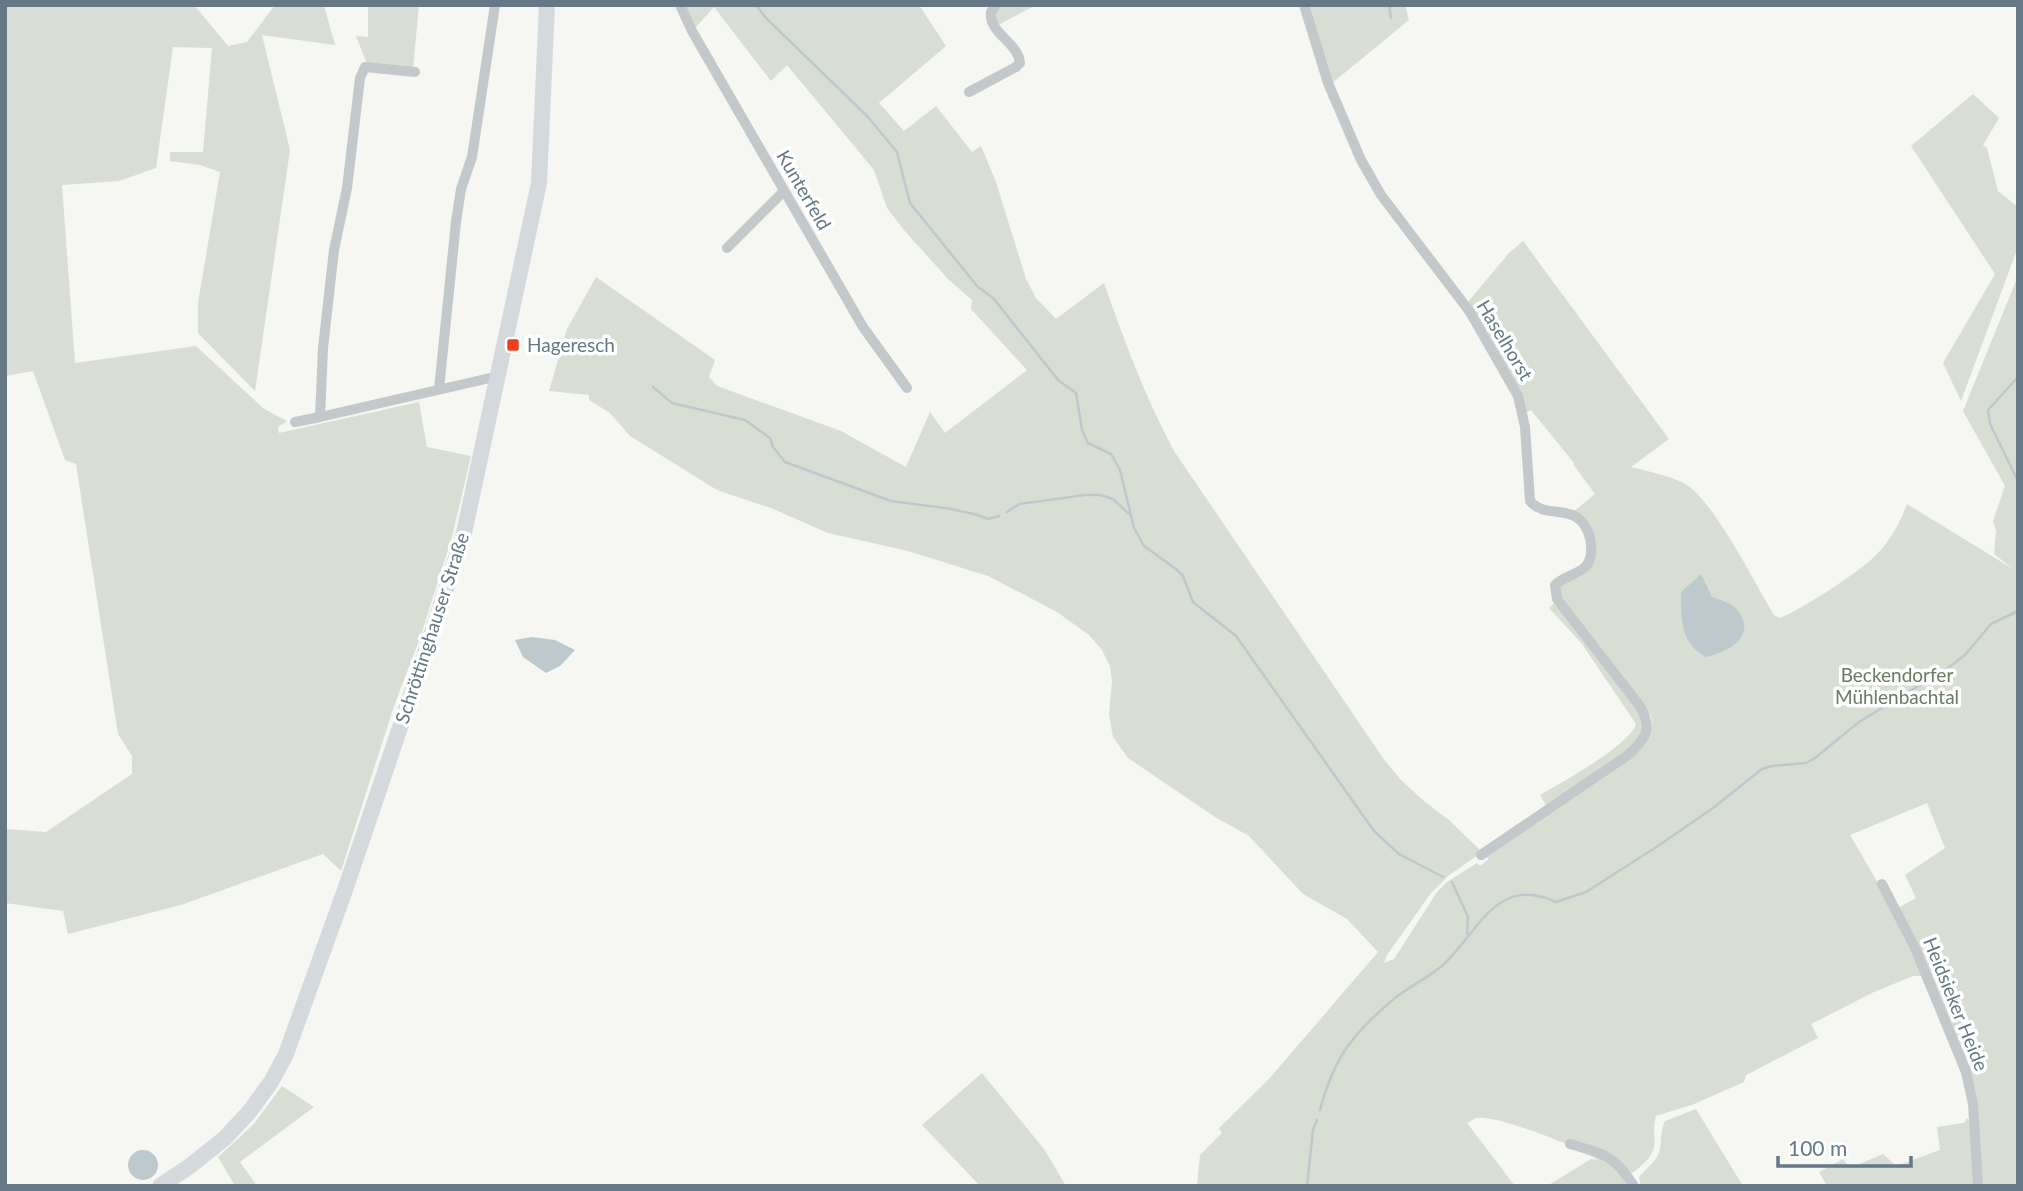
<svg xmlns="http://www.w3.org/2000/svg" width="2023" height="1191" viewBox="0 0 2023 1191" font-family="Lato,sans-serif">
	<style>
		.green { fill: #d8ded3 }
		.water { fill: #bdc9cd }
		.lines { fill: none; stroke-linecap: round; stroke-linejoin: round }
		.stream { stroke: #bdc9cd; stroke-width: 2.5 }
		.street { stroke: #c3c8ca; stroke-width: 10 }
		.secondary { stroke: #d4d9dd; stroke-width: 16 }
		.poi-dot { fill: #eb411e; stroke: #fff; stroke-width: 2.5 }
		.labels { text-anchor: middle; stroke-width: 7; stroke-linejoin: round; paint-order: stroke }
		.street-label { font-size: 19px; fill: #647885; stroke: #fff }
		.poi-label { font-size: 19px; fill: #647885; stroke: #fff; text-anchor: start }
		.park-label { font-size: 19px; fill: #697c63; stroke: #fff }
	</style>
	<rect width="100%" height="100%" fill="#f6f6f2"/>
	<path class="green" d="M 5,5 L 194,5 L 228,46 L 247,42 L 275,5 L 324,5 L 335,45 L 262,35 L 290,150 L 255,391 L 198,333 L 198,303 L 220,172 L 200,165 L 170,161 L 170,152 L 203,152 L 212,48 L 173,47 L 156,168 L 119,181 L 62,185 L 75,363 L 196,346 L 264,409 L 287,421 L 278,427 L 279,433 L 419,402 L 427,447 L 471,456 L 452,537 L 420,638 L 394,706 L 341,871 L 323,854 L 181,905 L 68,934 L 63,911 L 5,903 L 5,829 L 46,832 L 132,774 L 132,756 L 118,734 L 76,464 L 65,460 L 33,371 L 5,376 Z
		M 368,5 L 419,5 L 413,69 L 367,64 L 356,36 L 368,37 Z
		M 684,5 L 919,5 L 946,46 L 879,103 L 904,131 L 936,106 L 972,152 L 981,146 L 996,182 L 1026,279 L 1036,298 L 1056,319 L 1104,283 C 1124,340 1145,397 1174,451 L 1385,761 L 1401,780 L 1425,802 L 1449,820 L 1482,852 L 1448,876 L 1431,893 L 1387,955 L 1384,963 L 1394,959 L 1437,892 L 1447,882 L 1477,863 L 1480,866 L 1489,859 L 1486,856 L 1619,766 L 1652,725 L 1651,716 L 1564,607 L 1557,586 L 1588,567 L 1595,549 L 1573,512 L 1595,494 L 1573,464 L 1574,463 L 1531,410 L 1525,413 L 1468,302 L 1509,253 L 1523,241 L 1669,439 L 1631,467 C 1649,472 1670,475 1687,485 C 1716,505 1754,582 1774,615 L 1780,618 C 1801,610 1861,571 1876,555 C 1890,541 1900,523 1907,504 L 2013,569 L 1994,554 L 1996,531 L 1993,521 L 2005,486 L 1963,411 L 2018,276 L 2018,1186 L 1981,1186 L 1976,1103 L 1898,908 L 1916,898 L 1905,875 L 1945,848 L 1927,803 L 1850,835 L 1882,890 L 1923,976 L 1913,976 L 1874,992 L 1811,1024 L 1818,1038 L 1746,1075 L 1744,1082 L 1694,1104 L 1656,1116 C 1650,1136 1662,1146 1644,1163 C 1639,1167 1637,1171 1631,1173 L 1630,1186 L 1547,1186 L 1591,1159 L 1598,1160 C 1582,1148 1495,1114 1477,1118 C 1474,1119 1469,1122 1467,1123 L 1515,1186 L 1197,1186 L 1200,1155 L 1222,1133 L 1219,1128 L 1269,1079 L 1378,952 L 1347,919 L 1303,894 L 1249,836 L 1215,817 L 1128,758 L 1113,737 L 1109,715 L 1112,681 L 1110,666 L 1102,650 L 1089,635 L 1057,612 L 988,576 L 908,551 L 828,533 L 771,508 L 717,490 L 630,436 L 610,413 L 589,400 L 589,395 L 549,391 L 567,329 L 596,277 L 715,360 L 709,377 L 717,386 L 841,431 L 906,467 L 930,412 L 945,433 L 1027,370 L 971,309 L 972,300 L 948,279 L 904,230 L 887,208 L 874,170 L 787,65 L 771,81 L 714,7 L 695,28 Z
		M 1002,5 L 1036,5 L 998,25 L 995,14 Z
		M 1308,5 L 1405,5 L 1409,20 L 1331,84 Z
		M 1973,94 L 1999,118 L 1983,145 L 1987,148 L 1998,191 L 2018,207 L 2018,247 L 1961,401 L 1943,363 L 1995,274 L 1911,146 Z
		M 1555,602 L 1641,711 L 1645,726 L 1631,749 L 1547,807 L 1540,795 C 1562,782 1629,746 1636,724 L 1582,644 L 1549,608 Z
		M 982,1073 L 1044,1149 L 1066,1186 L 980,1186 L 922,1125 Z
		M 282,1086 L 314,1107 L 240,1162 L 257,1186 L 235,1186 L 218,1157 L 253,1125 Z
		M 1696,1109 L 1743,1186 L 1641,1186 L 1639,1177 C 1646,1169 1658,1160 1660,1149 C 1662,1139 1660,1131 1665,1121 Z
		M 1967,1118 L 1972,1125 L 1976,1186 L 1827,1186 L 1819,1172 L 1843,1159 L 1850,1168 L 1883,1154 L 1896,1166 L 1940,1150 L 1937,1127 L 1964,1123 Z"/>
	<path class="water" d="M 1701,574 L 1712,597 C 1721,600 1732,603 1738,611 C 1758,637 1727,652 1706,657 C 1680,643 1681,618 1681,592 Z
		M 531,637 L 555,640 L 575,650 L 560,666 L 546,673 L 523,657 L 515,640 Z
		M128 1165a15 15 0 1 1 30 0a15 15 0 1 1-30 0Z"/>
	<g class="lines">
		<path class="stream" d="M 756,5 L 766,18 L 868,117 L 897,152 L 910,203 L 977,286 L 994,299 L 1058,380 L 1076,393 L 1082,430 L 1088,443 L 1111,454 L 1120,470 L 1134,528 L 1144,546 L 1176,569 L 1183,576 L 1193,602 L 1236,636 L 1374,831 L 1399,854 L 1443,877
			M 1389,5 L 1391,18
			M 2018,377 L 1988,410 L 1990,424 L 2018,481
			M 653,387 L 672,403 L 745,420 L 770,438 L 773,447 L 785,462 L 891,501 L 952,509 L 978,515 L 988,519 L 999,516
			M 1007,512 L 1019,504 L 1085,495 L 1100,495 L 1113,499 L 1129,514
			M 1452,882 L 1468,917 L 1467,934
			M 1320,1110 C 1334,1057 1353,1033 1395,998 C 1410,986 1428,978 1443,965 C 1478,933 1496,874 1556,902 L 1586,892 L 1658,846 L 1713,808 L 1762,769 L 1772,766 L 1806,763 L 1815,758 L 1859,722 L 1948,668 L 1965,655 L 1991,624 L 2018,611
			M 1307,1186 L 1313,1130 L 1317,1120"/>
		<path class="street" d="M 680,5 L 692,31 L 863,327 L 907,388
			M 1304,5 L 1328,83 L 1361,160 L 1381,195 L 1470,312 L 1518,396 L 1525,427 L 1530,501 C 1547,522 1579,498 1590,538 C 1592,547 1592,557 1587,565 C 1580,574 1564,576 1555,585 L 1557,599 L 1639,705 C 1653,727 1647,738 1628,755 L 1481,855
			M 969,92 L 1016,67 L 1020,63 C 1019,43 988,33 991,12 L 996,5
			M 727,248 L 784,191
			M 439,389 L 456,222 L 461,189 L 472,157 L 495,5
			M 320,417 L 490,378 L 498,379
			M 295,422 L 320,417 L 323,348 L 334,250 L 347,188 L 360,78 L 365,67 L 415,72
			M 1882,884 L 1915,948 L 1966,1072 L 1973,1104 L 1978,1186
			M 1570,1144 C 1604,1154 1613,1154 1634,1186"/>
		<path class="secondary" d="M 160,1186 L 190,1166 L 225,1138 L 250,1111 L 271,1082 L 286,1054 L 345,890 L 430,639 L 464,533 L 539,183 L 547,5"/>
	</g>
	<rect class="poi-dot" x="506" y="338" width="14" height="14" rx="3.5"/>
	<g class="labels">
		<g class="street-label">
			<text transform="translate(804 190) rotate(60)" y="7">Kunterfeld</text>
			<text transform="translate(1505 340) rotate(59)" y="7">Haselhorst</text>
			<text transform="translate(432 628) rotate(-72)" y="7">Schröttinghauser Straße</text>
			<text transform="translate(1956 1004) rotate(68)" y="7">Heidsieker Heide</text>
		</g>
		<g class="poi-label">
			<text x="527" y="352">Hageresch</text>
		</g>
		<g class="park-label">
			<text x="1897" y="682">Beckendorfer<tspan x="1897" dy="22">Mühlenbachtal</tspan></text>
		</g>
	</g>
	<rect width="2023" height="1191" fill="none" stroke="#647885" stroke-width="14"/>
	<path d="M1778 1156v10h133v-10" fill="none" stroke="#647885" stroke-width="3.5"/>
	<text x="1788" y="1156" font-size="21" fill="#647885" stroke="#ffffff" stroke-width="5" paint-order="stroke">100 m</text>
</svg>
